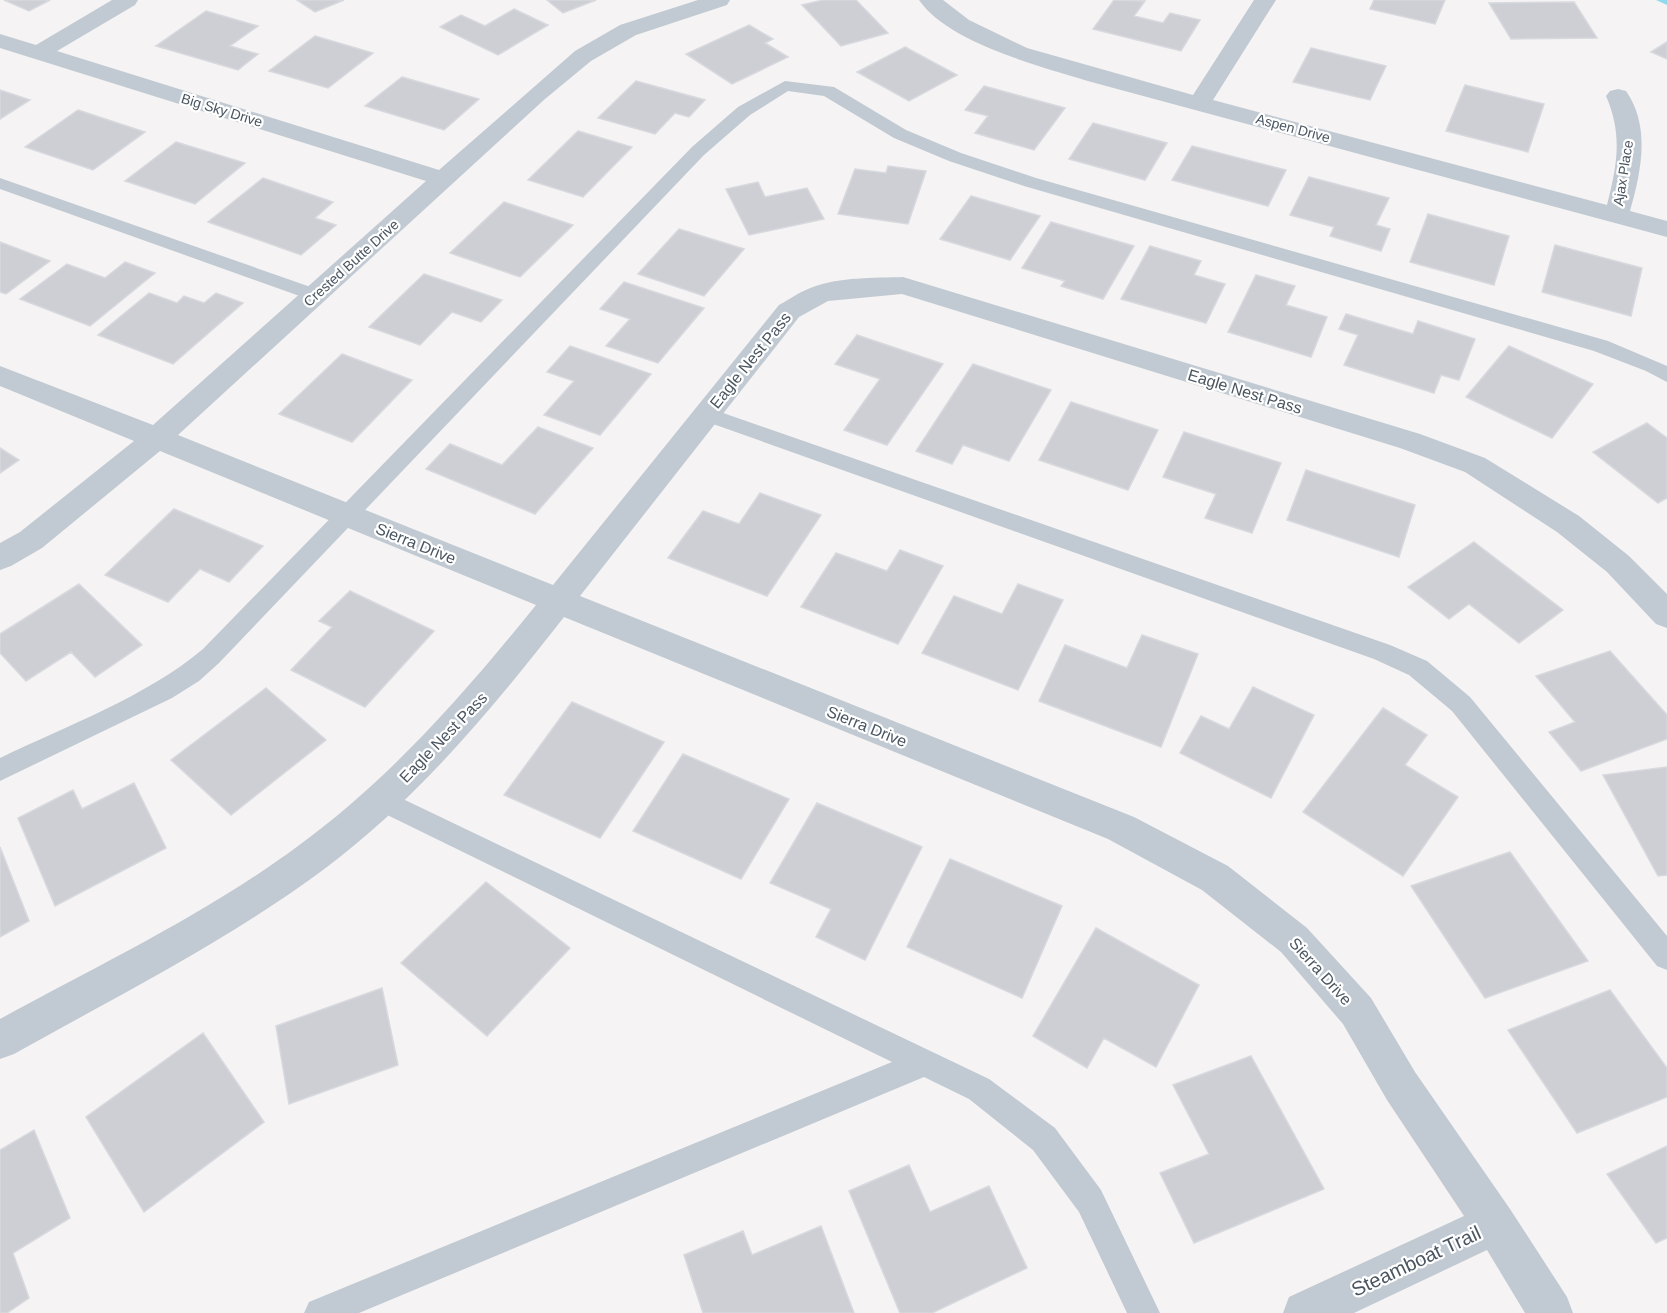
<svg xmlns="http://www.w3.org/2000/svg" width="1667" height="1313" viewBox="0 0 1667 1313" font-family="Helvetica,sans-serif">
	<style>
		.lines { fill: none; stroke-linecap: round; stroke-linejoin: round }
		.stream { fill: #90daee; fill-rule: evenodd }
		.building { fill: #cdcfd5; stroke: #d7d9de; stroke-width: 1.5 }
		.lane { fill: #c1cad2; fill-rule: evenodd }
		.street { fill: #c1cad2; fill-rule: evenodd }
		.labels { text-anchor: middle; stroke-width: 4.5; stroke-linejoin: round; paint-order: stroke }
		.far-street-label { font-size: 14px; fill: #4a5661; stroke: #fff }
		.street-label { font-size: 16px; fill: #4a5661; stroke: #fff }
		.near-street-label { font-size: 20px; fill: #4a5661; stroke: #fff }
	</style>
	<rect width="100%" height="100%" fill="#f5f3f3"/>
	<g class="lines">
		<path class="stream" d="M 1656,0 L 1667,0 L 1667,5 Z"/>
	</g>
	<path class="building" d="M 4,0 L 50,0 L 29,11 Z
		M 297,0 L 344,0 L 315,12 Z
		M 547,0 L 596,0 L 563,13 Z
		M 823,0 L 856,0 L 888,33 L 841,46 L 802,5 Z
		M 1114,0 L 1145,1 L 1134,16 L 1163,23 L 1170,13 L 1200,20 L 1181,51 L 1093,29 Z
		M 1374,0 L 1445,0 L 1435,24 L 1370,9 Z
		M 1574,2 L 1597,38 L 1511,39 L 1489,3 Z
		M 514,9 L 548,25 L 498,55 L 440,27 L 461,15 L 485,26 Z
		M 206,11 L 258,26 L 230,46 L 258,54 L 238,70 L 156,46 Z
		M 749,25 L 773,39 L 765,43 L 788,57 L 732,84 L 686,54 Z
		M 315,36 L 373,53 L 328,88 L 269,71 Z
		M 1667,42 L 1667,59 L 1651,52 Z
		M 905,47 L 957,75 L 909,101 L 857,72 Z
		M 1311,48 L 1386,66 L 1370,100 L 1293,82 Z
		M 402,77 L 479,99 L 444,130 L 365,106 Z
		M 636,81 L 705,100 L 689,117 L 675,113 L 655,134 L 598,118 Z
		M 1465,85 L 1544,104 L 1528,152 L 1446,131 Z
		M 984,86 L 1065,108 L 1034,150 L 975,133 L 988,116 L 965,110 Z
		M 0,90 L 30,100 L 0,119 Z
		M 78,110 L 145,132 L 93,170 L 25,147 Z
		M 1093,123 L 1167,143 L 1145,180 L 1069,159 Z
		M 578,131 L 632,147 L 583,197 L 528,180 Z
		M 176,142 L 245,163 L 195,204 L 125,181 Z
		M 1192,146 L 1286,170 L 1268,206 L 1172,180 Z
		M 888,166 L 926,171 L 908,224 L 838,214 L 855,169 L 886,173 Z
		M 1309,177 L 1389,198 L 1376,225 L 1390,229 L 1381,251 L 1330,236 L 1334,227 L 1290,215 Z
		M 263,178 L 333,202 L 315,218 L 336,225 L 301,255 L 208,222 Z
		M 758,182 L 765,197 L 807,188 L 824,219 L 749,235 L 726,189 Z
		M 971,196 L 1040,216 L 1010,260 L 940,239 Z
		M 504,202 L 573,225 L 520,277 L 450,253 Z
		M 1428,214 L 1509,236 L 1494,285 L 1410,262 Z
		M 1051,222 L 1134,246 L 1103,299 L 1061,286 L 1065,281 L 1022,268 Z
		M 679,229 L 744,249 L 704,296 L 638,274 Z
		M 0,242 L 50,261 L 6,294 L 0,292 Z
		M 1555,245 L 1642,268 L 1631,316 L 1542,292 Z
		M 1150,246 L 1201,261 L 1194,275 L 1225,284 L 1206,323 L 1121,299 Z
		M 125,262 L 155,273 L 90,326 L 20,299 L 67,264 L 105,278 Z
		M 424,274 L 502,300 L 481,322 L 452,312 L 420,345 L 369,327 Z
		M 1256,275 L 1295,286 L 1286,305 L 1327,317 L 1311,357 L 1228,332 Z
		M 624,282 L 704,308 L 658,363 L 606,346 L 630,319 L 600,309 Z
		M 149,293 L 177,303 L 184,296 L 204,303 L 216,293 L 243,303 L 173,364 L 98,335 Z
		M 1346,314 L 1413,334 L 1418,321 L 1475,339 L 1459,380 L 1441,375 L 1434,393 L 1344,365 L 1358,335 L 1339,329 Z
		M 857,335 L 943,364 L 887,445 L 844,430 L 880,379 L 835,364 Z
		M 570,346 L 651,374 L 600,435 L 544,415 L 574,381 L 547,372 Z
		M 1509,346 L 1593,384 L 1552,438 L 1466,397 Z
		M 342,354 L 412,380 L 352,442 L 279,414 Z
		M 973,364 L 1051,390 L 1009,461 L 963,445 L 952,464 L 916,451 Z
		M 1071,402 L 1158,430 L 1128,490 L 1039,460 Z
		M 1647,423 L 1667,438 L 1667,498 L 1658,503 L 1593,452 Z
		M 538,427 L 593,448 L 535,514 L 426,469 L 450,444 L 502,465 Z
		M 1184,432 L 1281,463 L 1252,533 L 1205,518 L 1216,494 L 1163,477 Z
		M 0,448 L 19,460 L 0,473 Z
		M 1306,470 L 1415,505 L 1399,557 L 1287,520 Z
		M 760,493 L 821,515 L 767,596 L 668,558 L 703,511 L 739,524 Z
		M 174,509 L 263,546 L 229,582 L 200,569 L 168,602 L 105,575 Z
		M 1474,542 L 1563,610 L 1519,643 L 1469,604 L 1449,619 L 1408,587 Z
		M 900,550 L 943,566 L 898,644 L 801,607 L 836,553 L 887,571 Z
		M 79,584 L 142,645 L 95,677 L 71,652 L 26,681 L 0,653 L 0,634 Z
		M 1018,584 L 1063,600 L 1018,690 L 922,653 L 954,596 L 1002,614 Z
		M 350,591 L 434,631 L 365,707 L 291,670 L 332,627 L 319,621 Z
		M 1142,635 L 1198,654 L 1161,747 L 1039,701 L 1065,645 L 1127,668 Z
		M 1610,651 L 1667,715 L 1667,739 L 1581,771 L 1549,732 L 1575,722 L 1536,676 Z
		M 1253,687 L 1314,715 L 1271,798 L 1180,753 L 1201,716 L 1229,729 Z
		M 266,688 L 326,740 L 231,815 L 171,760 Z
		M 572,702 L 664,742 L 600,838 L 504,795 Z
		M 1383,708 L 1427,735 L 1405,765 L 1458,797 L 1403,876 L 1303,812 Z
		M 683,754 L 789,799 L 741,879 L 633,831 Z
		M 1667,767 L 1667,875 L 1658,876 L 1603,775 Z
		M 134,783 L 166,848 L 55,906 L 18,818 L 73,790 L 82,809 Z
		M 817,803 L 922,847 L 865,960 L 816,937 L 831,909 L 770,883 Z
		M 0,847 L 29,921 L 0,937 Z
		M 1510,852 L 1588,961 L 1485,998 L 1411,886 Z
		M 950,859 L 1062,906 L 1022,998 L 907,947 Z
		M 486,882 L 570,948 L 487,1036 L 401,963 Z
		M 1096,928 L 1199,985 L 1156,1067 L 1104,1038 L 1087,1068 L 1033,1036 Z
		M 382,988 L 398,1065 L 289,1104 L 276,1026 Z
		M 1610,990 L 1667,1068 L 1667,1097 L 1577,1133 L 1508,1030 Z
		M 203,1033 L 264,1122 L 144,1212 L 86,1117 Z
		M 1251,1056 L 1324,1189 L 1194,1243 L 1160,1173 L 1209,1154 L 1173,1085 Z
		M 34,1130 L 70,1218 L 13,1253 L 29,1298 L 7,1313 L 0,1313 L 0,1150 Z
		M 1667,1146 L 1667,1238 L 1656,1243 L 1607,1174 Z
		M 909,1165 L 930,1212 L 989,1186 L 1027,1268 L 932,1313 L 900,1313 L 849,1191 Z
		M 821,1226 L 854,1313 L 703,1313 L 684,1255 L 743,1231 L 752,1255 Z"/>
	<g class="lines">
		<path class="lane" d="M 785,81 L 834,87 L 906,130 L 961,153 L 1036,178 L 1608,341 L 1667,366 L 1667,382 L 1646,371 L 1594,351 L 1024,186 L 949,161 L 894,138 L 824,96 L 788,91 L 750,115 L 704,155 L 219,663 L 199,681 L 172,698 L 0,781 L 0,758 C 66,726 146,697 203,649 L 692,147 L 738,107 Z
			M 0,178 L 322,291 L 325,295 L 322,299 L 315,301 L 308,299 L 0,189 Z
			M 706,407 L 1390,645 L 1427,661 L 1470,697 L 1667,936 L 1667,970 L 1657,966 L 1452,711 L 1409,675 L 1374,659 L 699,419 L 696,414 L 699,409 Z
			M 382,789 L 989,1079 L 1055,1128 L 1101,1190 L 1160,1313 L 1127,1313 L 1079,1212 L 1033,1150 L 969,1099 L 924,1077 L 359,1313 L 304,1313 L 309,1302 L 892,1062 L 373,808 L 369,800 L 373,792 Z"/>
		<path class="street" d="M 112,0 L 138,0 L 135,5 L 57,51 L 439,170 L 575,51 L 620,25 L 698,0 L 730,0 L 727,5 L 636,35 L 591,61 L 545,99 L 178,435 L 553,585 L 779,305 C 790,299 801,291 813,287 C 840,277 874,278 903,277 L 1420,434 L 1485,458 L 1579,516 L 1629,556 L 1667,594 L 1667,628 L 1656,624 L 1607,572 L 1557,532 L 1465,472 L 1400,448 L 902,294 L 828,301 L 799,317 L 580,596 L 1134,817 L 1228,866 L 1307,928 L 1371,998 L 1415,1072 L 1510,1209 L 1567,1297 L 1573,1313 L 1525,1313 L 1487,1250 L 1354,1313 L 1283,1313 L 1289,1297 L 1464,1216 L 1387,1100 L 1343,1024 L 1281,952 L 1202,890 L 1108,839 L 564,617 C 493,708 417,800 323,870 C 227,941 119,995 14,1054 L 0,1059 L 0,1019 C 101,964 206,914 298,846 C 390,779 465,693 536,605 L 160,451 L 42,548 L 11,566 L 0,570 L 0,543 L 20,532 L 134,441 L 0,386 L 0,366 L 153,425 L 426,181 L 0,48 L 0,34 L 36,45 Z
			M 919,0 L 943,0 L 969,20 L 1027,48 L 1193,95 L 1254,0 L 1276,0 L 1213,100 L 1607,205 C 1617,165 1623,135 1606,96 L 1610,91 L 1618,89 L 1626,91 C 1651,127 1641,172 1630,211 L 1667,221 L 1667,237 L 1095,83 C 1046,68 949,44 919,0 Z"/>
	</g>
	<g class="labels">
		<g class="far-street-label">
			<text transform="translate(222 110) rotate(17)" y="5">Big Sky Drive</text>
			<text transform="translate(1293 128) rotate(15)" y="5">Aspen Drive</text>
			<text transform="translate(1623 173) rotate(-81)" y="5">Ajax Place</text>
			<text transform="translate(351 263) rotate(-42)" y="5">Crested Butte Drive</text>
		</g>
		<g class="street-label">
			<text transform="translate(750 360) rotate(-51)" y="6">Eagle Nest Pass</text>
			<text transform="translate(1245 391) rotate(17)" y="6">Eagle Nest Pass</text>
			<text transform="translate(416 543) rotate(22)" y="6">Sierra Drive</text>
			<text transform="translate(867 726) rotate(22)" y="6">Sierra Drive</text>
			<text transform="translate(443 737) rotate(-46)" y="6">Eagle Nest Pass</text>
			<text transform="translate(1321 971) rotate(48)" y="6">Sierra Drive</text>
		</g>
		<g class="near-street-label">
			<text transform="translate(1416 1261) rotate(-25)" y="7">Steamboat Trail</text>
		</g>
	</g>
</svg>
